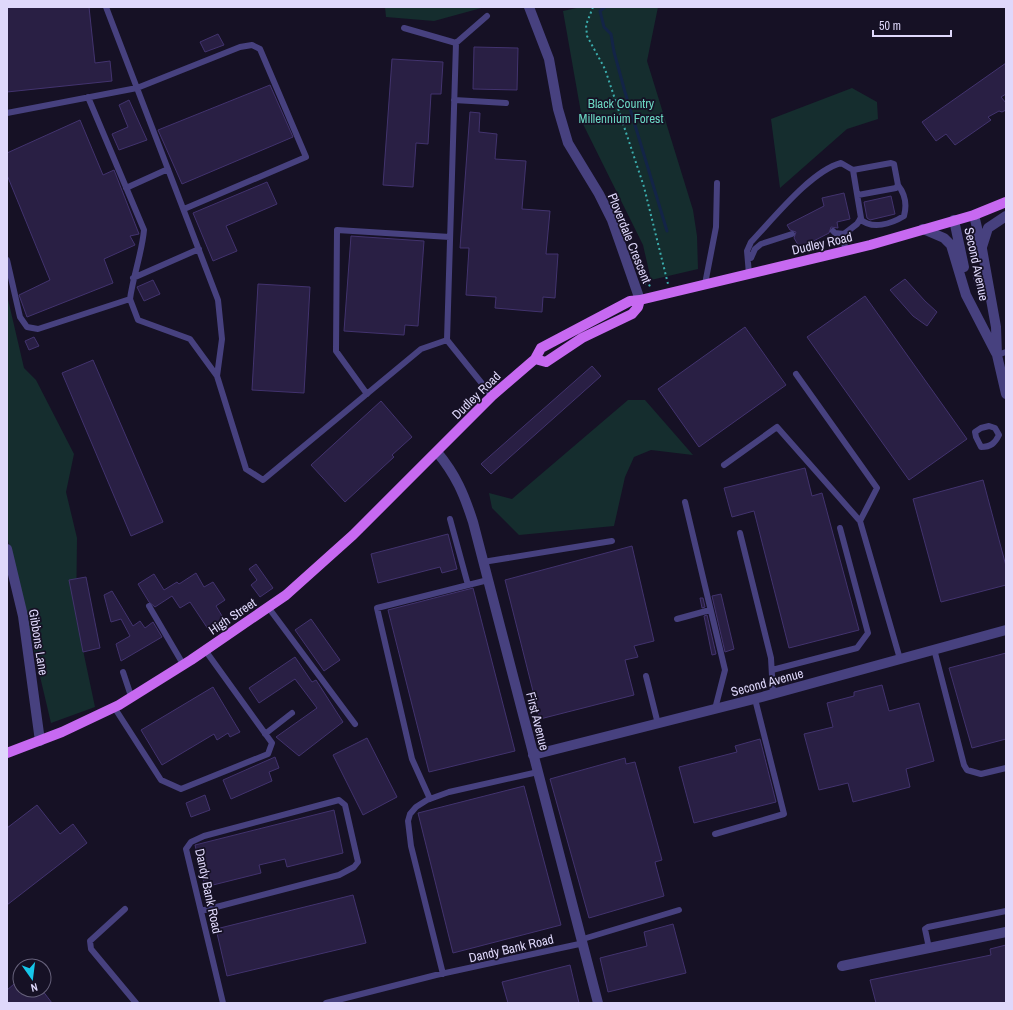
<svg xmlns="http://www.w3.org/2000/svg" width="1013" height="1010" viewBox="0 0 1013 1010" font-family="'Archivo Narrow',sans-serif">
	<style>
		.green { fill: #152d2e }
		.lines { fill: none; stroke-linecap: round; stroke-linejoin: round }
		.stream { stroke: #132447; stroke-width: 3 }
		.building { fill: #291f44; stroke: #42336e }
		.path { stroke: #3badad; stroke-width: 2; stroke-dasharray: 2 3; stroke-linecap: butt }
		.service { stroke: #47417f; stroke-width: 6 }
		.minor { stroke: #47417f; stroke-width: 10 }
		.primary { stroke: #c769f1; stroke-width: 10 }
		.labels { text-anchor: middle; stroke-width: 3.5; stroke-linejoin: round; paint-order: stroke }
		.park-label { font-size: 13px; fill: #6ad5c1; stroke: #161125 }
		.street-label { font-size: 13px; fill: #dfd8fb; stroke: #161125 }
	</style>
	<rect width="100%" height="100%" fill="#161125"/>
	<path class="green" d="M 385,7 L 485,7 L 434,21 L 386,17 Z
		M 581,7 L 658,7 L 647,61 L 693,210 L 697,236 L 698,269 L 651,280 L 643,245 L 583,124 L 563,11 Z
		M 852,88 L 877,102 L 878,119 L 847,129 L 780,188 L 771,119 Z
		M 7,295 L 24,368 L 36,380 L 74,454 L 66,492 L 77,538 L 76,617 L 95,707 L 51,723 L 7,536 Z
		M 628,400 L 645,400 L 693,455 L 651,450 L 634,457 L 625,477 L 614,526 L 519,535 L 492,508 L 489,493 L 512,499 Z"/>
	<g class="lines">
		<path class="stream" d="M 605,7 L 600,11 L 604,27 L 611,34 L 614,52 L 625,92 L 667,231"/>
	</g>
	<path class="building" d="M 7,7 L 89,7 L 95,63 L 110,61 L 112,81 L 7,92 Z
		M 218,34 L 224,45 L 205,52 L 200,42 Z
		M 474,47 L 518,48 L 517,90 L 473,89 Z
		M 392,59 L 443,62 L 441,94 L 431,94 L 428,144 L 416,143 L 413,187 L 383,185 Z
		M 1006,63 L 1006,94 L 1001,97 L 1006,103 L 1006,110 L 1002,112 L 999,111 L 988,117 L 991,120 L 955,145 L 946,134 L 936,141 L 922,122 Z
		M 270,85 L 293,137 L 182,184 L 158,130 Z
		M 129,100 L 147,140 L 119,150 L 112,134 L 128,127 L 119,105 Z
		M 470,112 L 480,113 L 479,132 L 497,134 L 495,159 L 526,161 L 522,209 L 550,211 L 546,254 L 558,254 L 555,298 L 543,297 L 542,312 L 495,308 L 496,297 L 466,295 L 469,248 L 460,248 Z
		M 80,120 L 103,175 L 114,170 L 139,234 L 130,236 L 135,245 L 104,259 L 113,283 L 27,317 L 19,295 L 50,280 L 7,175 L 7,153 Z
		M 267,182 L 277,204 L 226,226 L 237,251 L 213,261 L 193,213 Z
		M 844,193 L 850,219 L 837,222 L 838,228 L 831,227 L 829,233 L 800,248 L 794,238 L 796,232 L 790,230 L 787,225 L 824,206 L 822,198 Z
		M 891,196 L 895,214 L 870,220 L 867,218 L 864,202 Z
		M 351,236 L 424,241 L 418,326 L 405,325 L 404,335 L 344,331 Z
		M 980,273 L 982,285 L 976,287 L 973,275 Z
		M 905,279 L 925,301 L 937,312 L 927,326 L 913,316 L 890,290 Z
		M 153,280 L 160,294 L 144,301 L 137,287 Z
		M 258,284 L 310,287 L 304,393 L 252,390 Z
		M 865,296 L 967,439 L 909,480 L 807,337 Z
		M 745,327 L 786,385 L 699,447 L 658,389 Z
		M 34,337 L 39,346 L 29,350 L 25,341 Z
		M 93,360 L 163,522 L 131,536 L 62,373 Z
		M 592,366 L 601,376 L 491,474 L 481,464 Z
		M 381,401 L 412,437 L 392,455 L 394,457 L 345,502 L 311,465 Z
		M 805,468 L 812,496 L 822,493 L 859,630 L 789,648 L 754,511 L 732,517 L 724,488 Z
		M 983,480 L 1006,566 L 1006,585 L 941,602 L 913,499 Z
		M 448,534 L 457,569 L 442,573 L 440,567 L 378,583 L 371,554 Z
		M 632,546 L 654,641 L 634,646 L 638,657 L 625,660 L 634,695 L 540,719 L 505,580 Z
		M 256,564 L 273,588 L 260,597 L 251,585 L 257,580 L 249,569 Z
		M 196,573 L 204,587 L 213,582 L 225,600 L 216,606 L 225,621 L 210,632 L 190,602 L 180,608 L 172,596 L 155,607 L 149,602 L 138,584 L 154,574 L 164,590 L 177,582 L 179,584 Z
		M 86,577 L 100,648 L 83,652 L 69,580 Z
		M 473,588 L 515,751 L 429,772 L 388,610 Z
		M 112,591 L 133,626 L 140,621 L 145,628 L 153,622 L 162,637 L 121,661 L 116,644 L 130,636 L 121,619 L 111,622 L 104,595 Z
		M 721,594 L 734,649 L 725,652 L 712,596 Z
		M 700,598 L 703,598 L 705,607 L 702,608 Z
		M 707,615 L 716,654 L 712,655 L 704,616 Z
		M 311,619 L 340,660 L 324,671 L 295,630 Z
		M 1006,653 L 1006,739 L 972,748 L 949,668 Z
		M 295,657 L 312,682 L 316,680 L 343,722 L 299,756 L 276,737 L 317,708 L 295,679 L 259,703 L 249,688 Z
		M 882,685 L 889,711 L 919,703 L 934,761 L 906,769 L 910,787 L 853,802 L 848,783 L 819,790 L 804,734 L 833,727 L 827,703 L 854,696 L 854,692 Z
		M 213,687 L 240,732 L 230,737 L 228,733 L 217,740 L 214,734 L 162,765 L 141,730 Z
		M 367,738 L 397,797 L 363,815 L 333,755 Z
		M 760,739 L 776,802 L 694,823 L 679,767 L 737,752 L 735,746 Z
		M 275,757 L 279,768 L 269,772 L 272,781 L 231,799 L 223,780 Z
		M 625,758 L 626,764 L 635,762 L 662,860 L 655,862 L 664,896 L 589,918 L 550,779 Z
		M 524,786 L 561,925 L 453,953 L 418,813 Z
		M 205,795 L 210,810 L 191,817 L 186,803 Z
		M 37,805 L 60,834 L 73,824 L 87,843 L 7,905 L 7,828 Z
		M 334,810 L 343,853 L 287,867 L 285,859 L 259,865 L 261,873 L 205,887 L 195,845 Z
		M 353,895 L 366,943 L 227,976 L 216,929 Z
		M 673,924 L 686,973 L 608,992 L 600,958 L 647,946 L 644,932 Z
		M 1006,945 L 1006,1003 L 876,1003 L 870,980 L 991,955 L 990,949 Z
		M 570,965 L 579,1003 L 508,1003 L 502,982 Z
		M 20,979 L 20,990 L 42,990 L 52,1003 L 7,1003 L 7,990 Z"/>
	<g class="lines">
		<path class="path" d="M 593,7 L 586,25 L 587,36 L 605,69 L 644,187 L 668,284
			M 644,283 L 653,287"/>
		<path class="service" d="M 106,7 L 218,300 L 222,339 L 217,376
			M 404,28 L 456,43 L 447,340 L 492,396
			M 456,43 L 487,16
			M 88,97 L 144,230 C 142,253 133,276 130,299
			M 454,100 L 506,103
			M 7,113 L 137,88 L 240,47 L 252,45 L 260,49 L 306,157 L 184,209
			M 126,188 L 168,169
			M 860,219 C 872,230 891,224 904,216 C 907,205 905,194 898,185
			M 833,231 L 835,233 L 844,234
			M 845,251 L 844,234 L 857,224 L 861,218 L 853,170
			M 748,259 L 751,258 L 755,249 L 761,244 L 792,234
			M 7,260 L 20,317 L 27,327 L 38,329 L 130,299 L 138,320 L 190,339 L 217,376 L 246,469 L 263,480 L 421,349 L 447,340
			M 749,274 L 747,251 L 751,242 C 773,219 811,171 841,163 L 853,170 L 891,163 L 894,164 L 898,185 L 896,188 L 858,195
			M 133,278 L 199,249
			M 705,284 L 716,227 L 717,183
			M 997,355 L 1006,352
			M 796,374 L 877,488 L 860,521
			M 367,394 L 336,351 L 337,230 L 450,237
			M 989,426 L 995,428 L 999,435 C 995,443 991,447 981,447 L 976,437 L 975,432 L 981,428 Z
			M 724,465 L 777,427 L 860,521 L 900,659
			M 685,502 L 725,670 L 715,709
			M 450,519 L 468,585
			M 740,533 L 771,658 L 773,694
			M 483,562 L 612,541
			M 149,606 L 183,664
			M 268,607 L 355,724
			M 677,619 L 710,610
			M 934,649 L 964,765 L 967,770 L 981,774 L 1006,768
			M 772,670 L 857,648 L 868,633 L 840,528
			M 123,672 L 131,696
			M 646,676 L 658,724
			M 114,707 L 161,780 L 181,789 L 268,754 L 272,743 L 205,650
			M 265,734 L 292,713
			M 430,799 L 412,759 L 377,608 L 488,580
			M 715,834 L 784,814 L 755,699
			M 125,909 L 90,941 L 91,949 L 136,1003
			M 201,911 L 339,875 L 354,867 L 358,862 L 345,805 L 339,800 L 204,836 L 191,842 L 186,849 L 223,1003
			M 583,939 L 679,910
			M 929,948 L 925,929 L 928,927 L 1006,911
			M 443,974 L 411,846 L 408,821 L 410,814 L 416,807 L 427,800 L 449,792 L 538,772
			M 326,1003 L 436,975 L 584,943"/>
		<path class="minor" d="M 529,7 L 549,59 L 558,109 L 568,143 L 599,194 L 612,220 L 640,300
			M 974,215 L 982,249 L 996,327 L 997,355 L 1006,394
			M 954,220 L 964,267
			M 923,229 L 944,238 L 951,245 L 966,295 L 996,353
			M 982,247 L 988,228 L 1006,216
			M 437,452 C 456,475 464,494 473,522 L 598,1003
			M 7,549 L 23,616 L 40,741
			M 533,755 L 762,697 L 1006,630
			M 842,966 L 1006,932"/>
		<path class="primary" d="M 535,359 L 546,362 L 582,338 L 632,314 L 638,307 L 640,300
			M 7,753 L 62,732 L 119,705 L 191,660 L 286,595 L 353,535 L 492,396 L 535,359 L 541,348 L 630,301 L 640,300 L 870,245 L 974,215 L 1006,202"/>
	</g>
	<g class="labels">
		<g class="park-label">
			<text x="621" y="108">Black Country<tspan x="621" dy="15">Millennium Forest</tspan></text>
		</g>
		<g class="street-label">
			<text transform="translate(630 238) rotate(68)" y="5">Ploverdale Crescent</text>
			<text transform="translate(822 243) rotate(-13)" y="5">Dudley Road</text>
			<text transform="translate(977 264) rotate(78)" y="5">Second Avenue</text>
			<text transform="translate(476 395) rotate(-44)" y="5">Dudley Road</text>
			<text transform="translate(232 616) rotate(-34)" y="5">High Street</text>
			<text transform="translate(39 642) rotate(81)" y="5">Gibbons Lane</text>
			<text transform="translate(767 682) rotate(-15)" y="5">Second Avenue</text>
			<text transform="translate(538 721) rotate(76)" y="5">First Avenue</text>
			<text transform="translate(209 891) rotate(78)" y="5">Dandy Bank Road</text>
			<text transform="translate(511 948) rotate(-13)" y="5">Dandy Bank Road</text>
		</g>
	</g>
	<rect width="1013" height="1010" fill="none" stroke="#dfd8fb" stroke-width="16"/>
	<g transform="translate(32 978) rotate(166)"><circle r="19" fill="#161125" stroke="#66617b"/>
	<path d="M0-3L7 15L0 10L-7 15Z" fill="#16c7ea"/>
	<text y="-6" font-size="11" font-weight="bold" text-anchor="middle" fill="#dfd8fb">N</text>
	</g>
	<path d="M873 30v6h78v-6" fill="none" stroke="#dfd8fb" stroke-width="2"/>
	<text x="879" y="30" font-size="12" fill="#dfd8fb" stroke="#161125" stroke-width="3" paint-order="stroke">50 m</text>
</svg>
